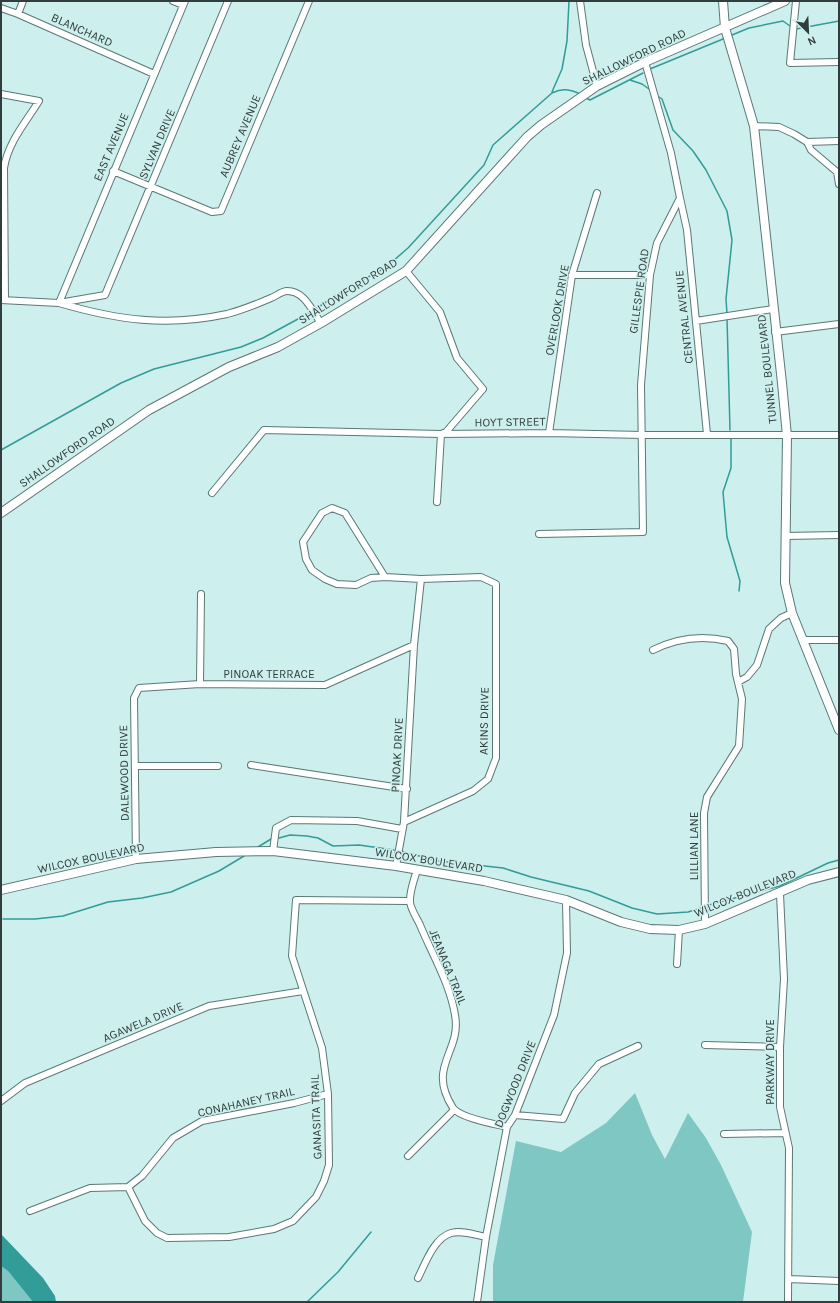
<svg xmlns="http://www.w3.org/2000/svg" width="840" height="1303" viewBox="0 0 840 1303" font-family="Karla,sans-serif">
	<style>
		.green { fill: #7fc7c3 }
		.water { fill: #329c98 }
		.lines { fill: none; stroke-linecap: round; stroke-linejoin: round }
		.stream { stroke: #329c98; stroke-width: 1.5 }
		.street-casing { stroke: #5a7876; stroke-width: 8 }
		.secondary-casing { stroke: #5a7876; stroke-width: 10 }
		.street { stroke: #fff; stroke-width: 6 }
		.secondary { stroke: #fff; stroke-width: 8 }
		.labels { text-anchor: middle; stroke-width: 3; stroke-linejoin: round; paint-order: stroke }
		.street-label { font-size: 12px; fill: #313e3d; stroke: #cdefed }
	</style>
	<rect width="100%" height="100%" fill="#cdefed"/>
	<path class="green" d="M 635,1093 L 652,1135 L 665,1159 L 688,1113 L 706,1138 L 721,1165 L 752,1232 L 743,1302 L 493,1302 L 493,1265 L 516,1141 L 561,1152 L 606,1123 Z
		M 1,1266 L 8,1271 L 33,1302 L 1,1302 Z"/>
	<path class="water" d="M 1,1234 L 43,1278 L 55,1296 L 56,1302 L 33,1302 L 8,1271 L 1,1266 Z"/>
	<g class="lines">
		<path class="stream" d="M 796,29 L 839,21
			M 732,35 L 749,28 L 783,21 L 790,26
			M 650,69 L 723,39
			M 630,80 L 642,84 L 649,89
			M 552,92 L 562,69 L 567,41 L 569,1
			M 659,97 L 662,99 L 673,130 L 693,151 L 706,170 L 727,211 L 732,240 L 726,299 L 727,314
			M 586,98 L 590,100 L 643,73
			M 314,310 L 349,287 L 385,268 L 408,248 L 484,165 L 493,145 L 552,93 C 562,88 570,89 580,94
			M 727,318 L 730,430
			M 731,438 L 731,468 L 723,492 L 727,537 L 740,581 L 739,591
			M 1,450 L 121,383 L 154,369 L 241,347 L 263,338 L 309,313
			M 279,838 L 290,835 L 307,836 L 318,838 L 333,846 L 359,845 L 394,850
			M 258,847 L 271,839
			M 400,851 L 439,861 L 503,868 L 531,877 L 589,891 L 632,908 L 657,914 L 688,912 L 701,908
			M 709,905 L 780,886 L 828,863 L 839,860
			M 3,919 L 35,919 L 63,916 L 108,902 L 142,898 L 171,892 L 219,871 L 244,856
			M 307,1302 L 338,1272 L 371,1232"/>
		<g class="street-casing">
			<path id="street" d="M 173,1 L 183,5
				M 185,1 L 59,303 C 117,320 167,327 227,314 C 242,310 257,304 271,298 C 276,296 282,291 287,291 C 305,291 312,311 321,323
				M 580,1 L 586,45 L 597,86
				M 796,1 L 790,63 L 839,62
				M 1,8 L 18,14 L 154,74
				M 18,14 L 23,1
				M 1,94 L 39,101 C 26,122 8,142 4,168 L 5,300
				M 754,126 L 779,127 L 794,134 L 807,142 L 811,150 L 837,172 L 839,184
				M 807,142 L 839,141
				M 113,171 L 212,212 L 221,211 L 309,1
				M 680,198 L 687,230 L 707,434
				M 406,271 L 440,312 L 457,358 L 483,389 L 446,432 L 441,434 L 437,502
				M 572,275 L 650,275
				M 1,300 L 59,303 L 105,295 L 228,1
				M 696,321 L 773,309
				M 775,332 L 839,324
				M 549,433 L 572,275 L 597,193
				M 212,493 L 264,430 L 441,434 L 549,433 L 643,435 L 839,435
				M 332,508 L 345,513 L 385,577 L 371,578 L 356,585 L 337,584 L 325,579 L 312,570 L 306,559 L 303,542 L 322,513 Z
				M 539,534 L 643,532 L 641,385 L 650,275 L 657,243 L 680,198 L 671,153 L 645,62
				M 785,536 L 839,535
				M 385,577 L 421,579 L 481,577 L 496,584 L 496,758 L 488,779 L 473,791 L 404,822
				M 804,640 L 839,640
				M 653,650 C 677,638 702,635 728,641 L 734,649 L 736,674 L 742,699 L 739,746 L 707,797 L 704,813 L 705,924
				M 738,682 L 747,677 L 757,665 L 769,629 L 781,618 L 792,613
				M 200,684 L 201,594
				M 251,765 L 407,789
				M 135,766 L 218,766
				M 273,851 L 276,828 L 291,820 L 357,821 L 402,829
				M 136,859 L 134,698 L 139,688 L 200,684 L 325,685 L 414,645
				M 396,866 L 404,822 L 414,645 L 421,579
				M 417,870 C 414,880 410,890 410,900 C 409,907 417,918 420,925 C 432,954 450,984 455,1015 C 462,1052 426,1066 453,1108 C 460,1118 495,1124 507,1127
				M 780,894 L 784,979 L 780,1047 L 780,1107 L 789,1148 L 788,1302
				M 677,964 L 679,930
				M 705,1045 L 780,1047
				M 1,1101 L 25,1083 L 209,1006 L 303,991
				M 515,1115 L 563,1119 L 575,1093 L 599,1064 L 638,1046
				M 724,1134 L 785,1133
				M 408,1156 L 454,1110
				M 128,1187 L 145,1221 L 157,1233 L 167,1238 L 229,1237 L 274,1229 L 293,1221 L 316,1197 L 324,1181 L 329,1165 L 328,1094 L 322,1048 L 292,956 L 296,900 L 409,901
				M 30,1211 L 90,1188 L 128,1187 L 142,1176 L 173,1138 L 202,1121 L 294,1103 L 328,1094
				M 418,1278 C 425,1264 434,1238 451,1233 C 462,1230 476,1235 486,1237
				M 789,1279 L 839,1281
				M 477,1302 L 486,1237 L 507,1127 L 515,1115 L 554,1015 L 567,953 L 566,900"/>
		</g>
		<g class="secondary-casing">
			<path id="secondary" d="M 723,1 L 725,28 L 754,126 L 782,383 L 787,436 L 785,583 L 792,613 L 839,730
				M 1,513 L 149,410 L 229,367 L 278,347 L 321,323 L 406,271 L 527,137 L 541,125 L 597,86 L 645,62 L 785,1
				M 1,890 L 136,859 L 216,852 L 273,851 L 396,866 L 484,881 L 566,900 L 621,922 L 650,929 L 679,930 L 705,924 L 808,880 L 839,872"/>
		</g>
		<use href="#street" class="street"/>
		<use href="#secondary" class="secondary"/>
	</g>
	<g class="labels">
		<g class="street-label">
			<text transform="translate(82 30) rotate(24)" y="4">BLANCHARD</text>
			<text transform="translate(634 57) rotate(-26)" y="4">SHALLOWFORD ROAD</text>
			<text transform="translate(240 136) rotate(-67)" y="4">AUBREY AVENUE</text>
			<text transform="translate(157 144) rotate(-67)" y="4">SYLVAN DRIVE</text>
			<text transform="translate(111 147) rotate(-67)" y="4">EAST AVENUE</text>
			<text transform="translate(348 291) rotate(-32)" y="4">SHALLOWFORD ROAD</text>
			<text transform="translate(639 291) rotate(-82)" y="4">GILLESPIE ROAD</text>
			<text transform="translate(557 310) rotate(-80)" y="4">OVERLOOK DRIVE</text>
			<text transform="translate(684 317) rotate(-96)" y="4">CENTRAL AVENUE</text>
			<text transform="translate(767 369) rotate(-96)" y="4">TUNNEL BOULEVARD</text>
			<text transform="translate(510 422) rotate(-1)" y="4">HOYT STREET</text>
			<text transform="translate(67 452) rotate(-35)" y="4">SHALLOWFORD ROAD</text>
			<text x="269" y="678">PINOAK TERRACE</text>
			<text transform="translate(484 721) rotate(-89)" y="4">AKINS DRIVE</text>
			<text transform="translate(397 755) rotate(-87)" y="4">PINOAK DRIVE</text>
			<text transform="translate(124 773) rotate(-91)" y="4">DALEWOOD DRIVE</text>
			<text transform="translate(694 846) rotate(-90)" y="4">LILLIAN LANE</text>
			<text transform="translate(91 858) rotate(-12)" y="4">WILCOX BOULEVARD</text>
			<text transform="translate(429 860) rotate(9)" y="4">WILCOX BOULEVARD</text>
			<text transform="translate(745 893) rotate(-22)" y="4">WILCOX BOULEVARD</text>
			<text transform="translate(448 967) rotate(68)" y="4">JEANAGA TRAIL</text>
			<text transform="translate(143 1022) rotate(-23)" y="4">AGAWELA DRIVE</text>
			<text transform="translate(770 1062) rotate(-90)" y="4">PARKWAY DRIVE</text>
			<text transform="translate(515 1084) rotate(-68)" y="4">DOGWOOD DRIVE</text>
			<text transform="translate(246 1102) rotate(-13)" y="4">CONAHANEY TRAIL</text>
			<text transform="translate(316 1117) rotate(-92)" y="4">GANASITA TRAIL</text>
		</g>
	</g>
	<rect width="840" height="1303" fill="none" stroke="#313e3d" stroke-width="4"/>
	<g transform="translate(808 32) rotate(156)" stroke="#cdefed" stroke-width="3" paint-order="stroke">
	<path d="M0-3L7 15L0 10L-7 15Z" fill="#313e3d"/>
	<text y="-6" font-size="11" font-weight="bold" text-anchor="middle" fill="#313e3d">N</text>
	</g>
</svg>
